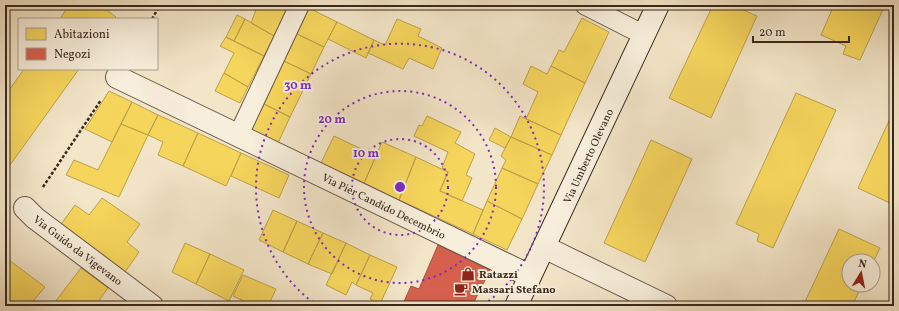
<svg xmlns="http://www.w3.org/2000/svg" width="899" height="311" viewBox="0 0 899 311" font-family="Vollkorn,serif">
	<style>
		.homes { fill: #f6d55c; stroke: #bda149 }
		.shops { fill: #d6604d; stroke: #a64f3e }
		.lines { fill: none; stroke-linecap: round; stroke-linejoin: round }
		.lane-casing { stroke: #665747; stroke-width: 21 }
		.street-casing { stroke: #665747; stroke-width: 24 }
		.secondary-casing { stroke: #37281c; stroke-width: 24 }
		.path { stroke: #37281c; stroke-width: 2.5; stroke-dasharray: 3 2; stroke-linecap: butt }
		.lane { stroke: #f7eedb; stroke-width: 19 }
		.street { stroke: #f7eedb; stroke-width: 22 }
		.secondary { stroke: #f7eedb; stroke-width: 22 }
		.ring { fill: none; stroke: #7b2cbf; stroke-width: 2; stroke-dasharray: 2 4 }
		.labels { text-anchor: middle; stroke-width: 4; stroke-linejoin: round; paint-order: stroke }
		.street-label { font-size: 11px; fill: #37281c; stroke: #f7eedb }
		.poi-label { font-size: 11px; font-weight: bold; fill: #37281c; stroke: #f7eedb; text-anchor: start }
		.centre { fill: #7b2cbf; stroke: #f7eedb; stroke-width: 2 }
		.ring-label { font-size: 12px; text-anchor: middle; font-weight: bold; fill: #7b2cbf; stroke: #f7eedb; stroke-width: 4; stroke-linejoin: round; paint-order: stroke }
	</style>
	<rect width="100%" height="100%" fill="#f3e5c8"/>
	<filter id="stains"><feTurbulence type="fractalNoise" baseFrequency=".005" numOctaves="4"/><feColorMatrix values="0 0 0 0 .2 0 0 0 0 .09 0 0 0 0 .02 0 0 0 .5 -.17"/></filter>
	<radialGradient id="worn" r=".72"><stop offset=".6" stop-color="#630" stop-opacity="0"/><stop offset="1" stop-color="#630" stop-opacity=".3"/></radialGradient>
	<path class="homes" d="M 69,5 L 100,5 L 116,17 L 114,19 L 60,19 Z
		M 253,5 L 290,5 L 274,36 L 251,23 L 257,7 Z
		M 451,5 L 462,5 L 460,9 Z
		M 605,5 L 623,5 L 619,12 Z
		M 713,5 L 733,5 L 757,16 L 711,118 L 669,98 Z
		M 834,5 L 885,5 L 860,60 L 843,54 L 846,46 L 821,35 Z
		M 309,8 L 337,22 L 324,47 L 297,34 Z
		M 237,15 L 245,19 L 234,41 L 226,37 Z
		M 582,18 L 609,32 L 585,83 L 551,66 L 559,50 L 564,52 Z
		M 245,19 L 274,36 L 264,56 L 234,41 Z
		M 397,19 L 421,29 L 418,36 L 442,48 L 433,69 L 409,58 L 403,69 L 368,53 L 374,40 L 385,45 Z
		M 337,22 L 374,40 L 366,58 L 328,39 Z
		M 297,34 L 324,47 L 311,74 L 284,61 Z
		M 226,37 L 264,56 L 248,87 L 224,73 L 234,53 L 220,46 Z
		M 284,61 L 311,74 L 290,117 L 264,104 Z
		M 531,66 L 547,74 L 551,66 L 585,83 L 561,135 L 526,119 L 538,92 L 523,84 Z
		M 24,69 L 79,69 L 5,172 L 5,96 Z
		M 224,73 L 248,87 L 240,103 L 215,91 Z
		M 109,91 L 132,102 L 112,142 L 85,129 Z
		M 796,93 L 836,110 L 773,248 L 757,241 L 759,234 L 736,224 Z
		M 132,102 L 158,115 L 148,135 L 121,124 Z
		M 264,104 L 290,117 L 278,143 L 251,131 Z
		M 894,110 L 894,205 L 858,188 Z
		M 158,115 L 198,133 L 183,166 L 158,155 L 163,142 L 148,135 Z
		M 427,116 L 461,132 L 455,143 L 475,154 L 466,175 L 472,178 L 462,201 L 440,191 L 448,172 L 442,168 L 448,152 L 414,136 L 419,125 L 422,126 Z
		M 520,116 L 561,135 L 552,155 L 511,137 Z
		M 121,124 L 148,135 L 119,197 L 66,175 L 74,160 L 98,170 Z
		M 495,128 L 511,137 L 505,148 L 489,140 Z
		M 198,133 L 241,153 L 226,186 L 183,166 Z
		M 334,136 L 376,156 L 364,183 L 321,163 Z
		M 511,137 L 552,155 L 538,184 L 502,168 L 506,160 L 501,156 Z
		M 651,140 L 692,159 L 645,262 L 604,243 Z
		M 382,142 L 416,157 L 399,200 L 364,183 Z
		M 241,153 L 289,175 L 279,198 L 231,176 Z
		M 416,157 L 448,172 L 440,191 L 483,210 L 473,234 L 399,200 Z
		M 502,168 L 538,184 L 522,219 L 487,201 Z
		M 102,198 L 140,224 L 127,242 L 139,252 L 123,275 L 59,227 L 75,205 L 89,215 Z
		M 487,201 L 522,219 L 507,250 L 473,234 Z
		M 273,210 L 297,221 L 283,252 L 259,240 Z
		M 297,221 L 323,233 L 308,264 L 283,252 Z
		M 839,229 L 880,248 L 873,262 L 849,261 L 849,285 L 862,285 L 852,306 L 803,306 Z
		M 323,233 L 346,243 L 332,274 L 308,264 Z
		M 185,243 L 210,254 L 196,284 L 172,272 Z
		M 346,243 L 370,255 L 356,285 L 352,282 L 346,295 L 326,285 Z
		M 210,254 L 244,270 L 229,301 L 196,284 Z
		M 370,255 L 397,267 L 380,304 L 370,299 L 373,293 L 356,285 Z
		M 5,257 L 45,287 L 29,306 L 5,306 Z
		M 81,268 L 108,288 L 95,306 L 52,306 Z
		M 243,275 L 276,289 L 268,306 L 254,306 L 233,296 Z"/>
	<path class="shops" d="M 438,245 L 490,270 L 472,306 L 402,306 L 411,286 L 419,289 Z"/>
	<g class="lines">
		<g class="lane-casing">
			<path id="lane" d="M 585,5 L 644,35
				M 238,136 L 299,6"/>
		</g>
		<g class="street-casing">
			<path id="street" d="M 117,77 L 530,276
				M 25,208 L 35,218 L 152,306
				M 544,247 L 666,306"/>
		</g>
		<g class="secondary-casing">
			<path id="secondary" d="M 516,306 L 658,5"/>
		</g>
		<path class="path" d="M 152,19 L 160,5
			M 43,187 L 101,100
			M 5,237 L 9,231"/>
		<use href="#lane" class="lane"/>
		<use href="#street" class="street"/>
		<use href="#secondary" class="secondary"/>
	</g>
	<g class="ring">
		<circle cx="400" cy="187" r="48"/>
		<circle cx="400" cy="187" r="96"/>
		<path d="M318 306A144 144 0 1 1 482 306"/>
	</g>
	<defs>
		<g id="shop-bare" transform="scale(1.08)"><path d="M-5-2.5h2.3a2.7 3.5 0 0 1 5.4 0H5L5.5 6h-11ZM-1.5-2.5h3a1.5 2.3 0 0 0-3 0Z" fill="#8f2418" stroke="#f7eedb" stroke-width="2.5" paint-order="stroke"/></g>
		<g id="cafe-bare" transform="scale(1.08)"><path d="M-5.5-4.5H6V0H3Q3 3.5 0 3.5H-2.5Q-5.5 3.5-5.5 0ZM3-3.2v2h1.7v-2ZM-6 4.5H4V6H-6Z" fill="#8f2418" stroke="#f7eedb" stroke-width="2.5" paint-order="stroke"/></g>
	</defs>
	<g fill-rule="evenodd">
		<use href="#shop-bare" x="468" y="274"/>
		<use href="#cafe-bare" x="461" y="289"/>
	</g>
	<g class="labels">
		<g class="street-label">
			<text transform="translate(588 156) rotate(-65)" y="4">Via Umberto Olevano</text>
			<text transform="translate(384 206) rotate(26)" y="4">Via Pier Candido Decembrio</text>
			<text transform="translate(78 250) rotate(37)" y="4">Via Guido da Vigevano</text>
		</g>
		<g class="poi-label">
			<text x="479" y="278">Ratazzi</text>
			<text x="472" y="293">Massari Stefano</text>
		</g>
	</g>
	<circle cx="400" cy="187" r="6" class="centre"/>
	<g class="ring-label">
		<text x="298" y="89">30 m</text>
		<text x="332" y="123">20 m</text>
		<text x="366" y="157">10 m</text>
	</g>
	<rect width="899" height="311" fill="none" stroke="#f3e5c8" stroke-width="20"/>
	<rect x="6" y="6" width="887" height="299" fill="none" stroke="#37281c" stroke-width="2"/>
	<rect x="10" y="10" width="879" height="291" fill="none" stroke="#37281c"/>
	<rect x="18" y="18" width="140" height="52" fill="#f7eedb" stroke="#aa9f8f"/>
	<rect x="26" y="28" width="20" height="12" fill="#f6d55c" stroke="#aa9f8f"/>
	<text x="54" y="38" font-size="12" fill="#37281c">Abitazioni</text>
	<rect x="26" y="48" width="20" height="12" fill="#d6604d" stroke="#aa9f8f"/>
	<text x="54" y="58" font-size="12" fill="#37281c">Negozi</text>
	<g transform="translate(861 273) rotate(10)"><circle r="19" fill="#f7eedb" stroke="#aa9f8f"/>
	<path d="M0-3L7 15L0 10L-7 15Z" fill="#8f2418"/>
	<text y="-6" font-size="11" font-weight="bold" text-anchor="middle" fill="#37281c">N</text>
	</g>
	<path d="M753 36v6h96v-6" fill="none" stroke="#37281c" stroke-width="2"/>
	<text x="759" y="36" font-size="12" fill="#37281c" stroke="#f7eedb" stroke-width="3" paint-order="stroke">20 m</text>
	<rect width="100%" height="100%" filter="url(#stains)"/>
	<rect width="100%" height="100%" fill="url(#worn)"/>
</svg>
